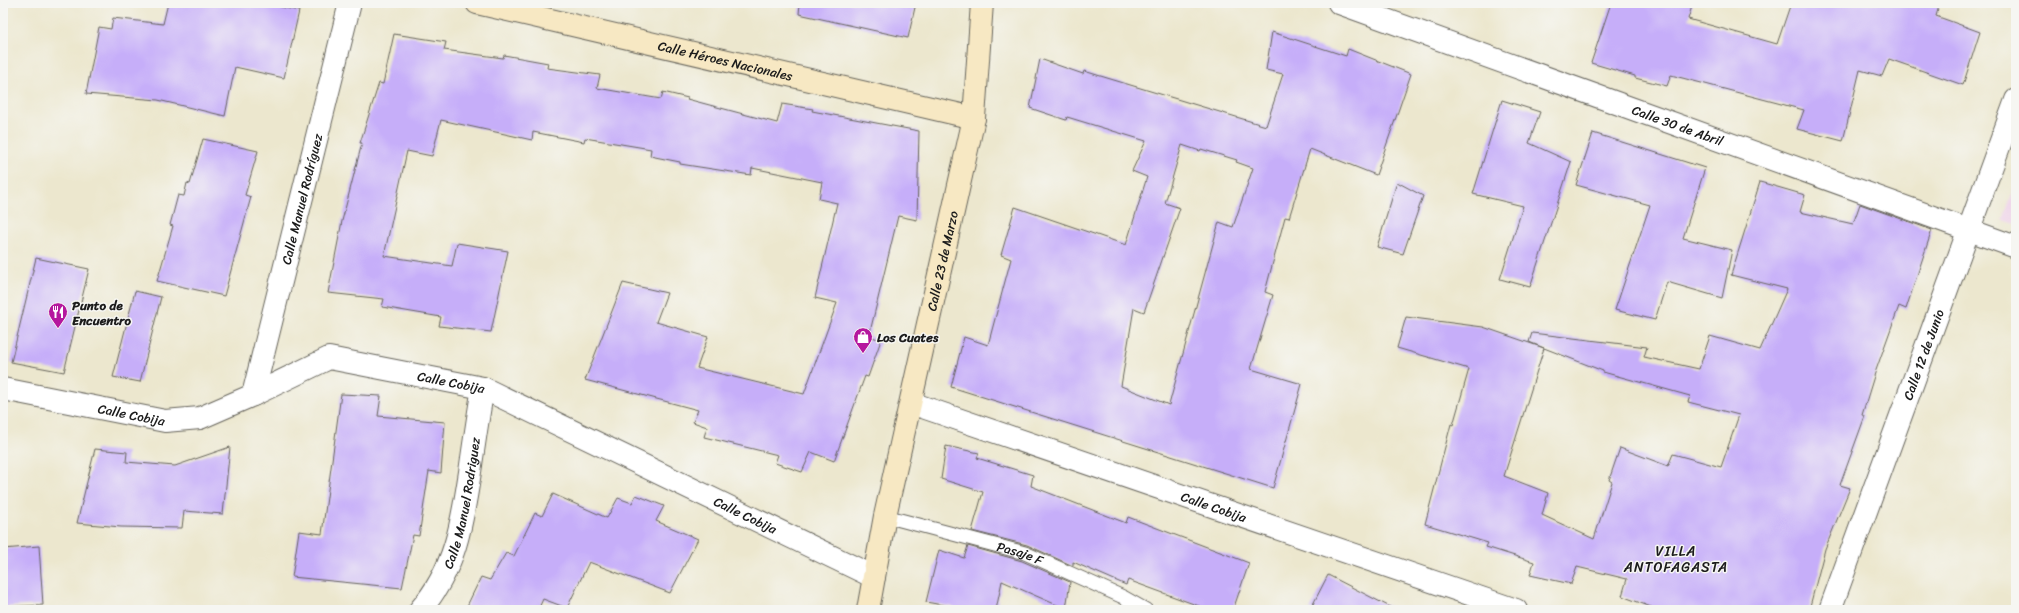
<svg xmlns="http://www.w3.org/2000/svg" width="2019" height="613" viewBox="0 0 2019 613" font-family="Sriracha,sans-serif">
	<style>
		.built { fill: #eed0e8 }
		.building { fill: #c6aef9; fill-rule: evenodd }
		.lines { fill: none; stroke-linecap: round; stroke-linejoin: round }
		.lane-casing { stroke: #65635a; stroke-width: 15 }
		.street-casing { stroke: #65635a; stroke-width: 24 }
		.secondary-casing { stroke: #65635a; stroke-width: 24 }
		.lane { stroke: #fff; stroke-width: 13 }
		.street { stroke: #fff; stroke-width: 22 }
		.secondary { stroke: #f7e8c3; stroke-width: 22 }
		.labels { text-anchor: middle; stroke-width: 3; stroke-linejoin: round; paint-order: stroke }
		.street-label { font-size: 13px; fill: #1c1c1c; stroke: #f6f6f2 }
		.poi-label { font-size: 13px; font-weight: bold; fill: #1c1c1c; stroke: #f6f6f2; text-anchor: start }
		.neighbourhood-label { font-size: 14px; letter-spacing: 1px; fill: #1c1c1c; stroke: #f6f6f2 }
	</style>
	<rect width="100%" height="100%" fill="#f6f6f2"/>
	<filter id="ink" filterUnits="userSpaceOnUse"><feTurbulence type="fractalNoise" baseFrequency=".025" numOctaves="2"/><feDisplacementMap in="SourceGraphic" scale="8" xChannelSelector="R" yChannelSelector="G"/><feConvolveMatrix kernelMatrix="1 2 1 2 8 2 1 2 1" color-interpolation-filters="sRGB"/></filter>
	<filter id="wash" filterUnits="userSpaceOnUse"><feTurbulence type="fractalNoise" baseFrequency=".012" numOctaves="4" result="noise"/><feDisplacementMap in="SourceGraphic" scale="16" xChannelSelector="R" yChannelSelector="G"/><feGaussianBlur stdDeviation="0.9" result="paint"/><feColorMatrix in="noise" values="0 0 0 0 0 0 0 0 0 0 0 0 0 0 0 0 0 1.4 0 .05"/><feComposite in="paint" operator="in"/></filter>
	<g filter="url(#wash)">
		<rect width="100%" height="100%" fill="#ece7ce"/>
		<path class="built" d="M 2016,181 L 2016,224 L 2003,220 Z"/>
		<g id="blocks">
			<path class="building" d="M 168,3 L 263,3 L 299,11 L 284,78 L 235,67 L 225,116 L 158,100 L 86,94 L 99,27 L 111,29 L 113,18 L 163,24 Z
				M 800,3 L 916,3 L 908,38 L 799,14 Z
				M 1611,3 L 1693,3 L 1688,19 L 1777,44 L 1791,3 L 1940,3 L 1936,16 L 1980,32 L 1963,85 L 1889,59 L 1882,76 L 1860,70 L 1843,141 L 1797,129 L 1804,110 L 1671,75 L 1667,86 L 1635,78 L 1635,76 L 1591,63 Z
				M 1272,32 L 1346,56 L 1348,49 L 1411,74 L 1376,175 L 1310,149 L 1289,218 L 1285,217 L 1265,292 L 1273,295 L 1251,369 L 1302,384 L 1273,488 L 951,387 L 964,337 L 988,345 L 1011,259 L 1001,255 L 1015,207 L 1126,245 L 1147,177 L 1132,171 L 1146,141 L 1067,117 L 1066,120 L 1030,108 L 1040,59 L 1083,74 L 1084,71 L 1266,126 L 1283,74 L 1266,70 ZM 1182,145 L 1200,151 L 1201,149 L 1237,160 L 1236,162 L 1253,168 L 1233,227 L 1219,222 L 1169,405 L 1121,386 L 1134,308 L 1144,312 L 1180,208 L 1165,203 Z
				M 394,34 L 446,42 L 444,50 L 503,58 L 504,55 L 548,63 L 547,68 L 600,75 L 597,88 L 661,99 L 663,92 L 688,98 L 687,99 L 777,123 L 782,104 L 813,109 L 812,111 L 919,131 L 917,220 L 898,216 L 869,336 L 881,340 L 868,377 L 865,376 L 834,461 L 811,452 L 802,472 L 775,463 L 778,455 L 704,437 L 707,427 L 693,422 L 698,410 L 585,380 L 623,283 L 667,293 L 656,322 L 708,337 L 697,368 L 804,394 L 837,303 L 815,298 L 837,203 L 819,199 L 822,182 L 752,168 L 751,175 L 680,164 L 680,162 L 650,156 L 651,149 L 585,138 L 584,142 L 533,132 L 532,140 L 441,120 L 432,156 L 407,151 L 384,256 L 452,266 L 457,243 L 508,251 L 491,332 L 439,326 L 441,317 L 382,307 L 384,299 L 328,293 L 342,221 L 362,143 L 360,143 L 379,83 L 383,84 Z
				M 1502,100 L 1540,112 L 1529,143 L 1571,162 L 1530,287 L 1500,279 L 1523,206 L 1473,194 Z
				M 1593,133 L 1705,168 L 1683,238 L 1732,250 L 1722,298 L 1667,282 L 1655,320 L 1615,310 L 1650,205 L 1576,185 Z
				M 203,139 L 258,151 L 245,195 L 251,197 L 224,296 L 157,281 L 173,226 L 170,225 L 178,195 L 184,196 L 187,183 L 190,184 Z
				M 1397,182 L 1423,196 L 1403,254 L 1377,247 Z
				M 1760,182 L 1805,195 L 1800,212 L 1853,224 L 1860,204 L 1932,230 L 1906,309 L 1899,306 L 1875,373 L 1862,415 L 1865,416 L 1840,485 L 1850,488 L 1825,549 L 1809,610 L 1659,610 L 1622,596 L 1627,579 L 1577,567 L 1571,584 L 1530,575 L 1534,562 L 1486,547 L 1488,543 L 1425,524 L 1451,424 L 1453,425 L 1469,369 L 1397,348 L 1406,317 L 1483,327 L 1544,348 L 1529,342 L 1532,333 L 1647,347 L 1644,357 L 1699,369 L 1710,336 L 1760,350 L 1787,289 L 1731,275 ZM 1544,348 L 1603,371 L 1603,372 L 1690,396 L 1688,402 L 1739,415 L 1721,467 L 1673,454 L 1668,466 L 1620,448 L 1609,480 L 1612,482 L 1594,539 L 1542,515 L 1548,493 L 1504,476 Z
				M 36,258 L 89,269 L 64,372 L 11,362 Z
				M 135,291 L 161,297 L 140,382 L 113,377 Z
				M 341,394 L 381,396 L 378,416 L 445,422 L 441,473 L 429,471 L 419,536 L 413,535 L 402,588 L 292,577 L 299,531 L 322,534 Z
				M 946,446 L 979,453 L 977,458 L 1033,475 L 1031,486 L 1126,523 L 1128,517 L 1249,563 L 1233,610 L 1210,610 L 1128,580 L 1126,585 L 1073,562 L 1073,566 L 1027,545 L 972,531 L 983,492 L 941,479 Z
				M 230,447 L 223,514 L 184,511 L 182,528 L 121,527 L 77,523 L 95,449 L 127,452 L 126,462 L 175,466 Z
				M 553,494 L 607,518 L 618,498 L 632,503 L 636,495 L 664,506 L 656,521 L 698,539 L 670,593 L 589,562 L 567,608 L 543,599 L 538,610 L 465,610 L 481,577 L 490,580 L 506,553 L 514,556 L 535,513 L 542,516 Z
				M 39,546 L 43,605 L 3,607 L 3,549 Z
				M 968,546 L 1022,561 L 1070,582 L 1066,609 L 1002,581 L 996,610 L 970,610 L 926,602 L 939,550 L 964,558 Z
				M 1328,575 L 1396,610 L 1310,610 Z"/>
		</g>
	</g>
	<g filter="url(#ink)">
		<use href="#blocks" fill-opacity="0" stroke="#65635a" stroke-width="1"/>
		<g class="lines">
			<g class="lane-casing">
				<g id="lane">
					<path id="s1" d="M 885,516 L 1025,553 L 1123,597 L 1146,610"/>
				</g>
			</g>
			<g class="street-casing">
				<g id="street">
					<path id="s2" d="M 1339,3 L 2016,247"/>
					<path id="s3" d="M 3,389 L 165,421 L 200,418 L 253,395 L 329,358 L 483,388 L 874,577"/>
					<path id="s4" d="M 253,395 L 350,3"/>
					<path id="s5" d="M 911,403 L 1516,610"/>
					<path id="s6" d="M 420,610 C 455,570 462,524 470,472 C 474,444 478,416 483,388"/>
					<path id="s7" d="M 1830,610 L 2016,100"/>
				</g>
			</g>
			<g class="secondary-casing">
				<g id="secondary">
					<path id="s8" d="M 477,3 L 974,118"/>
					<path id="s9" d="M 868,610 L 885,516 L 974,118 L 982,3"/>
				</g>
			</g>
			<use href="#lane" class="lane"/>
			<use href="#street" class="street"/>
			<use href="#secondary" class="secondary"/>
		</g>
	</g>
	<defs>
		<g id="restaurant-pin" transform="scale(1)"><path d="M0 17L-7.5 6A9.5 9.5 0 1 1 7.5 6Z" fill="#b5179e" stroke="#f6f6f2"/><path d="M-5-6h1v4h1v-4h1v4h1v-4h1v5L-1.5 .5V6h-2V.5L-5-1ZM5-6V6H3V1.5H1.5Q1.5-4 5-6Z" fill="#fff"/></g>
		<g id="shop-pin" transform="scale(1)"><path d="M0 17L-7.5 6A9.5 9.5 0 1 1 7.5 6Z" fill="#b5179e" stroke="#f6f6f2"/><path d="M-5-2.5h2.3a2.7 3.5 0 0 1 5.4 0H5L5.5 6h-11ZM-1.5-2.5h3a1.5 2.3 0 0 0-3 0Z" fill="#fff"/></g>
	</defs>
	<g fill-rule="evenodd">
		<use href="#restaurant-pin" x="58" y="312"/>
		<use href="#shop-pin" x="863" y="337"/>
	</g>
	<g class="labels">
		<g class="street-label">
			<text dy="5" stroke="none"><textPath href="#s8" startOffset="255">Calle Héroes Nacionales</textPath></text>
			<text dy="5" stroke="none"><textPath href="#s2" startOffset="360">Calle 30 de Abril</textPath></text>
			<text dy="5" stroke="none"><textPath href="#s4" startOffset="202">Calle Manuel Rodríguez</textPath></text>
			<text dy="5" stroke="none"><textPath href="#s9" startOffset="357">Calle 23 de Marzo</textPath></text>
			<text dy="5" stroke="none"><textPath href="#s7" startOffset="272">Calle 12 de Junio</textPath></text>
			<text dy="5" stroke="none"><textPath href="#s3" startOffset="467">Calle Cobija</textPath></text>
			<text dy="5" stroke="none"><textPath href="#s3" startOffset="131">Calle Cobija</textPath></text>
			<text dy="5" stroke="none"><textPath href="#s6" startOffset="117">Calle Manuel Rodriguez</textPath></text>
			<text dy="5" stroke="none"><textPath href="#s5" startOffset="320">Calle Cobija</textPath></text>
			<text dy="5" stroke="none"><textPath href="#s3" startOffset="791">Calle Cobija</textPath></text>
			<text dy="5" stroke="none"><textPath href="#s1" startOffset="140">Pasaje F</textPath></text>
		</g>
		<g class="poi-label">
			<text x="72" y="310">Punto de<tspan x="72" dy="15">Encuentro</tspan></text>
			<text x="877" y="342">Los Cuates</text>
		</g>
		<g class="neighbourhood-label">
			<text x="1676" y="556">VILLA<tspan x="1676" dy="16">ANTOFAGASTA</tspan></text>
		</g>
	</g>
	<rect width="2019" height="613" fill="none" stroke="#f6f6f2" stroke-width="16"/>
</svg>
